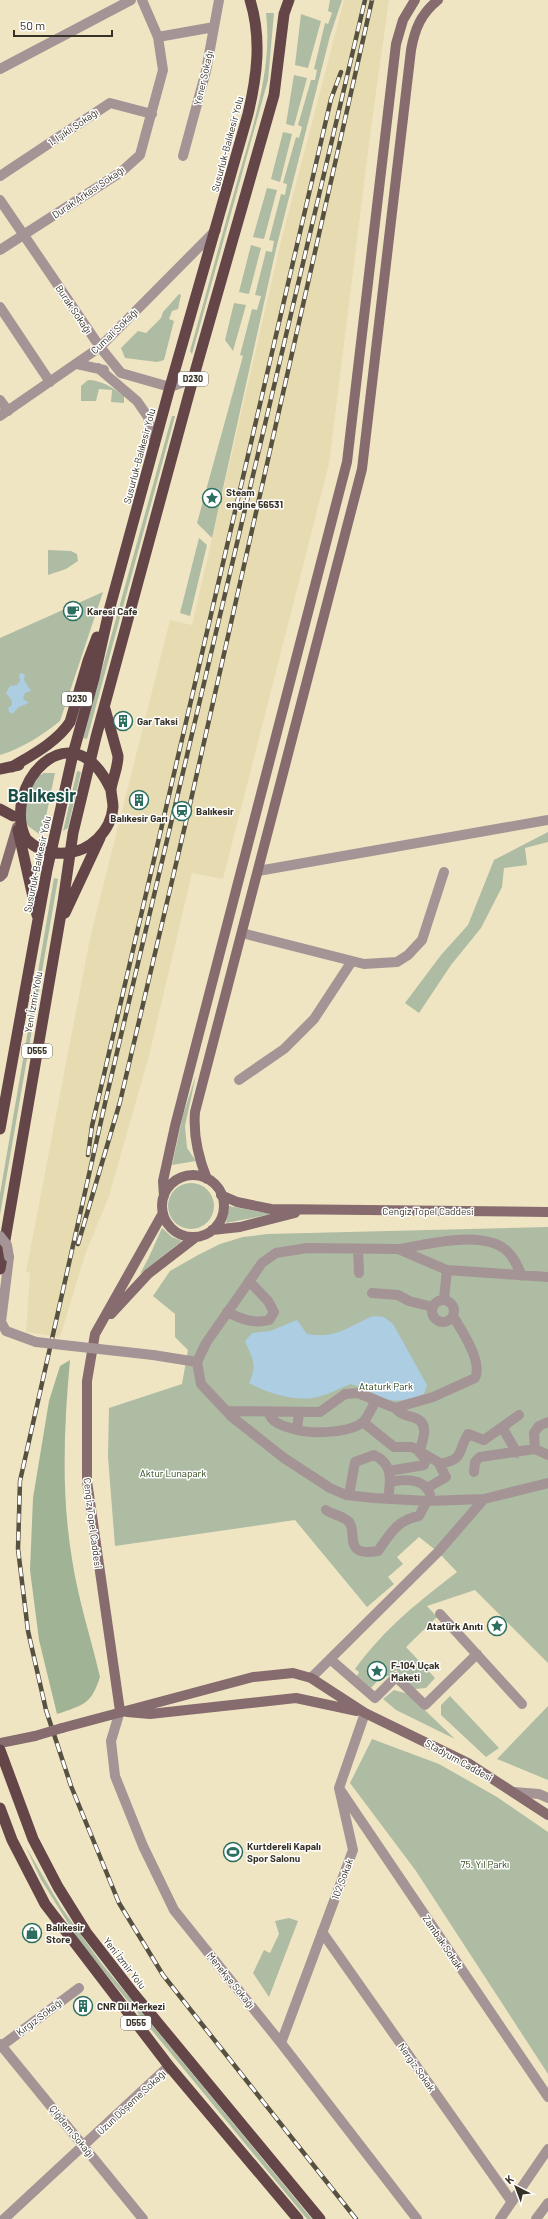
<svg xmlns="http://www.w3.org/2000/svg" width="548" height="2219" viewBox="0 0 548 2219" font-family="Barlow,sans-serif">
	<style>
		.built { fill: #e7dbb1 }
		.green { fill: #adbca3 }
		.forest { fill: #a1b395 }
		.water { fill: #accde2 }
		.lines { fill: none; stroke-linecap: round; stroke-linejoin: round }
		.pedestrian { stroke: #a59495; stroke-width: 10 }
		.minor { stroke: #a59495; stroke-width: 10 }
		.tertiary { stroke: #a59495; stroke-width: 10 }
		.secondary { stroke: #866c6e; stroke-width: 10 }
		.trunk { stroke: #644548; stroke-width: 11 }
		.rail-casing { stroke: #575141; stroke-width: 4.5 }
		.rail { stroke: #fff; stroke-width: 3; stroke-dasharray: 9; stroke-linecap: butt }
		.pedestrian-bridge { stroke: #a59495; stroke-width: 10 }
		.secondary-bridge { stroke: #866c6e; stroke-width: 10 }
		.labels { text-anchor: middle; stroke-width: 3; stroke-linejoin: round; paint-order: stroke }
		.shield { fill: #fff; stroke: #737066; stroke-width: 1 }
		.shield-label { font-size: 9px; font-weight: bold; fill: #373225 }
		.street-label { font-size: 10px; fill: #373225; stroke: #fff }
		.poi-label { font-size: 10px; font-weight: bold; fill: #373225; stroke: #fff; text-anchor: start }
		.park-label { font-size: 10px; fill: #2d4619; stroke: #fff }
		.town-label { font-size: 18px; font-weight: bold; fill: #194f44; stroke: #fff }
	</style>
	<rect width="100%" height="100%" fill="#f0e5c3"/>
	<path class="built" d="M 344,0 L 389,0 L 371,128 L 329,464 L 223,879 L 192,873 L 149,1056 L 109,1196 L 85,1255 L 60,1337 L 26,1332 L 30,1273 L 26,1272 L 90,938 L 170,620 L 192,625 L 281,241 Z"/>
	<path class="green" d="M 330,0 L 342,0 L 330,36 L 276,249 L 212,538 L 197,523 L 243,356 L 240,355 L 252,309 L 257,310 L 261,296 L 255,295 L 266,251 L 272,252 L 274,241 L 269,240 L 281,194 L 285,195 L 287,184 L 283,183 L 296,137 L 299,138 L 302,127 L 298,125 L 311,80 L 315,80 L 317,70 L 314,69 L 325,23 L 328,24 L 332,13 L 328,11 Z
		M 266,13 L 274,13 L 268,80 L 192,354 L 190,351 C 206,295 221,238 237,182 C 252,128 273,70 266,13 Z
		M 301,14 L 321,21 L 308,68 L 295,65 Z
		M 294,75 L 307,78 L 294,126 L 286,124 Z
		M 283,132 L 292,134 L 280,182 L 271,179 Z
		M 267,188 L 277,190 L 264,239 L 253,237 Z
		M 251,245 L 261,248 L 249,294 L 239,292 Z
		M 179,294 L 181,295 L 178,309 L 172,311 L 169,319 L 174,321 L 164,360 L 157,362 L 125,358 L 121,348 L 138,331 L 146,333 L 161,318 L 163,312 Z
		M 234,303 L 246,305 L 233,351 L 225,340 Z
		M 88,380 C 101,380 114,388 124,396 L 124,403 L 111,402 L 112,390 L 99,389 L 96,401 L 81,401 L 81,386 Z
		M 172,416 L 175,416 L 87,739 L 83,738 Z
		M 199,538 L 207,545 L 190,616 L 180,613 Z
		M 48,550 L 71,551 L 77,554 L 78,561 L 66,569 L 48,575 Z
		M 103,592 L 60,721 C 41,736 23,748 0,755 L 0,638 Z
		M 77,771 L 81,772 L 68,828 L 63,831 Z
		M 44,773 L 55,773 L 42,836 L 28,826 L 22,814 L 33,779 Z
		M 548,832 L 548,842 L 525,848 L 527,865 L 504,868 L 502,887 L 481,928 L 451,965 L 419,1013 L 405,1003 L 441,955 L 468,925 L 494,860 Z
		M 54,878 L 58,879 L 0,1215 L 0,1194 Z
		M 196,1075 L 185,1126 L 187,1148 L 196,1161 L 172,1165 L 183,1115 Z
		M168 1206a23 23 0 1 1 46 0a23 23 0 1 1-46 0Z
		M 229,1206 L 272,1214 L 226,1223 Z
		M 548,1227 L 548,1663 L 475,1590 L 427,1606 L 437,1617 L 406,1647 L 435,1678 L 426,1688 L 415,1689 L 396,1670 L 389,1676 L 381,1677 L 371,1688 L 357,1676 L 359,1672 L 355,1669 C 385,1628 417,1603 457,1572 L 438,1552 L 419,1537 L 397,1557 L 403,1564 L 388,1577 L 394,1584 L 367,1607 L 295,1520 L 115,1546 L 108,1457 L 109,1408 L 182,1384 L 188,1350 L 175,1337 L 175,1314 L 153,1296 L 170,1271 L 198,1255 L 220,1244 L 243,1237 L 267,1234 Z
		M 162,1228 L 172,1237 L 182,1241 L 140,1274 L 149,1257 Z
		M 394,1690 L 408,1694 L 455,1739 L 396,1710 L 383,1699 Z
		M 450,1696 L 499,1748 L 486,1757 L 441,1715 L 441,1705 Z
		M 548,1706 L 548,1780 L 497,1759 Z
		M 372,1739 L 439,1764 L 497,1797 L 548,1832 L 548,2074 L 416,1871 L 350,1783 Z
		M 26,1847 L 61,1907 L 102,1964 L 312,2219 L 307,2219 L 81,1944 L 40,1878 Z
		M 289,1918 L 298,1921 L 269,1997 L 253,1973 L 264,1950 L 270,1953 L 279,1934 L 275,1921 Z"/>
	<path class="forest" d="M 70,1360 C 64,1426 61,1493 72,1559 C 78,1599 91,1638 100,1677 C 91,1705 83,1705 57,1714 L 39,1640 L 30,1570 L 33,1498 L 49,1401 L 60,1366 Z"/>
	<path class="water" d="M 22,673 L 25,675 L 24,680 L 31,691 L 25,693 L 23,699 L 29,703 L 19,707 L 12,714 L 9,712 L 8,708 L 12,705 L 12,701 L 6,693 L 10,686 L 17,685 L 20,681 L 19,674 Z
		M 373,1316 L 384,1317 L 393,1324 L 427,1385 L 424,1394 C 382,1409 387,1395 351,1384 C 340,1388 329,1394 318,1397 C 295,1402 269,1394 249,1383 C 258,1363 252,1359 245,1341 L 252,1333 L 270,1331 L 297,1320 L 307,1334 C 337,1339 347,1327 373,1316 Z"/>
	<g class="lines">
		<path class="pedestrian" d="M 358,1249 L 359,1273
			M 400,1249 C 428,1244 482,1230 506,1250 C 514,1257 518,1267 522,1276
			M 9,1257 L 1,1322 L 6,1331 L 36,1342
			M 372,1293 L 398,1295 L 409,1301 L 433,1307
			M 444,1299 L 447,1270
			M432 1311a11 11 0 1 1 22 0a11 11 0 1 1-22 0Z
			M 227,1312 C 241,1319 254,1324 269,1320 L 274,1312 L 268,1301 L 249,1281
			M 153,1355 L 197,1362
			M 395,1408 C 401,1415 406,1415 415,1418 C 430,1423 423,1441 419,1452
			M 227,1411 L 320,1412 L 345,1394 L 358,1393 L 395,1408 L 433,1397 L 475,1378 C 483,1362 462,1331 453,1316
			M 268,1412 C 273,1425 285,1426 297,1430
			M 299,1412 L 297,1430 C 313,1434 350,1433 363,1422 C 368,1417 372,1407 376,1400
			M 363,1422 L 394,1447 L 412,1447 L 438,1462 L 446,1477 L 427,1488
			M 502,1427 L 517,1453
			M 535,1449 L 534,1433 L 539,1426 L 548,1422
			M 440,1464 C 465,1459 457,1452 468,1434 L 484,1440 L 519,1415
			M 389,1471 L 424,1465 L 426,1460 L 419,1452
			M 474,1472 L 475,1462 L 480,1457 L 535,1449 L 548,1455
			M 390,1482 C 404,1479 424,1478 430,1494
			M 349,1495 L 355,1462 L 374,1455 C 393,1464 391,1480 388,1499
			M 484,1499 L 548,1483
			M 326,1510 C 333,1515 344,1516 349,1522 C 358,1533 342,1557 378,1551 C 390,1534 397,1520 419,1516 L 427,1501
			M 440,1614 L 522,1704
			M 330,1659 L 375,1698 L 396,1677 L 425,1705 L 477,1654
			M 311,1678 L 438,1552 L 484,1499 L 427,1501 L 374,1498 L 346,1495 L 330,1488 L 284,1458 L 232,1417 L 201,1384 L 197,1362 L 206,1343 L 262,1263 L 276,1253 L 307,1248 L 398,1249 L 447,1270 L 548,1277"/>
		<path class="minor" d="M 158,37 L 214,27
			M 183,156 L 206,71 L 219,0
			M 0,176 L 110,103 L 152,114
			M 0,200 L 100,347 L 121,373 L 170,387 L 193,379
			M 0,250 L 121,172 L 140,155 L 163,70 L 158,37 L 142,0
			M 0,307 L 50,382
			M 77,364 L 104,370
			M 98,368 L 137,401 L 148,417 L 155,444
			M 0,400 L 8,411
			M 258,871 L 548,820
			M 242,933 L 364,964 L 397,962 L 408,955 L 422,940 L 444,872
			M 239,1080 L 284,1049 L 314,1019 L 352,961
			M 120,1711 L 111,1741 L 115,1776 L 143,1846 L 174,1910 L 281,2043 L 417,2219
			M 339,1788 L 548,2097
			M 514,1792 L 539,1794 L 548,1798
			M 322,1932 L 512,2202
			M 281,2043 L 353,1850 L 339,1788 L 365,1713
			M 0,2044 L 143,2219
			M 0,2047 L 79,1988
			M 4,2219 L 169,2066
			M 500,2219 L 548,2149
			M 536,2219 L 548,2203"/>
		<path class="tertiary" d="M 0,69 L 131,0
			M 0,416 L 100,347 L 216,230"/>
		<path class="secondary" d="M 0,877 L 3,874 L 17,827
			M162 1206a31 31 0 1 1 62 0a31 31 0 1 1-62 0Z
			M 207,1179 C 198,1157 193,1136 195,1112 L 362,469 L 411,50 C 415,28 421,14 438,0
			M 221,1195 L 237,1202 L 271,1209 L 548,1212
			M 164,1196 L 163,1181 L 175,1126 L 347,462 L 396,44 L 403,20 L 415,0
			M 212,1230 L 240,1227 L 295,1213
			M 111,1314 L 148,1274 L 196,1237
			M 120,1711 L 87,1481 L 87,1381 L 95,1334 L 163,1213
			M 127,1712 L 150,1714 L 296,1698 L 357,1711
			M 62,1728 L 253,1677 L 293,1673 L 311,1678 L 365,1713 L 468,1763 L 548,1815
			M 0,1743 L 35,1736"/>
		<path class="trunk" d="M 105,709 L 118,756 C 118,768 113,777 111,789 C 111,795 113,801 113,807 C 111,831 90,852 65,853 C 51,854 37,850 26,839 C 0,786 72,705 111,790
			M 12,767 C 32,755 57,742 70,722 L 88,661 L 97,637
			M 0,769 L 19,765
			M 0,809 L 13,816
			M 18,830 L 37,915
			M 65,913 L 100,838
			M 0,1129 L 47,870 L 73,754 L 94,678 L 110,607 L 170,387 L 248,114 C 257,76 262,39 250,0
			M 0,1269 L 63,902 L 73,833 L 96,737 L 193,379 L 274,95 L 284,14 L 289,0
			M 0,1750 L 33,1839 L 58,1887 L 86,1932 L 134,1994 L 320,2219
			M 0,1808 L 12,1840 L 45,1904 L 169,2066 L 298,2219"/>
		<g class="rail-casing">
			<path id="rail" d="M 88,1155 L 92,1126 L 331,99 L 341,72
				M 78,1244 L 120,1102 L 188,813 L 372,0
				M 356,2219 L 163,1975 L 119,1903 L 71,1786 L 46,1710 L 28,1631 L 18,1549 L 20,1481 L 106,1099 L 365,0"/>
		</g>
		<use href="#rail" class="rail"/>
		<path class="pedestrian-bridge" d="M 0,1236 L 7,1245 L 9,1257
			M 36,1342 L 153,1355"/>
		<path class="secondary-bridge" d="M 35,1736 L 62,1728"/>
	</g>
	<defs>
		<g id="sight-ring" transform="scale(1)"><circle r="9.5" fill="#fff" stroke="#2c6f60" stroke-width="1.5"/><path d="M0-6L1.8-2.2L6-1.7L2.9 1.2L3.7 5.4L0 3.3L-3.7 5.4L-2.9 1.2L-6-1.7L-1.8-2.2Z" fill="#2c6f60"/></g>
		<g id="cafe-ring" transform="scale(1)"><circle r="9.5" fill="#fff" stroke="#2c6f60" stroke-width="1.5"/><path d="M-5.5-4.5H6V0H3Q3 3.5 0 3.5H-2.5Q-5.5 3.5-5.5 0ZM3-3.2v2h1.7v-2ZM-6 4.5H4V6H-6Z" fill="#2c6f60"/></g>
		<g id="building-ring" transform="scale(1)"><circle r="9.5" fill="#fff" stroke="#2c6f60" stroke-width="1.5"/><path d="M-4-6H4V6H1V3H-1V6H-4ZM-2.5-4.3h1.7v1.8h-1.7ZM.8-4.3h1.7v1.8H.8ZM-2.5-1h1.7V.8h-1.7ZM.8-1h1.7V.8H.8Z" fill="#2c6f60"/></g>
		<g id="station-ring" transform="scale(1)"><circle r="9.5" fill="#fff" stroke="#2c6f60" stroke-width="1.5"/><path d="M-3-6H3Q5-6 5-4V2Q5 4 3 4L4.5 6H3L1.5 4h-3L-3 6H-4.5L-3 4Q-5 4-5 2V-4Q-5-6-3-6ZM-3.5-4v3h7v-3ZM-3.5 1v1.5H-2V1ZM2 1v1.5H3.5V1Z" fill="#2c6f60"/></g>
		<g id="stadium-ring" transform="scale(1)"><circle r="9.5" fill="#fff" stroke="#2c6f60" stroke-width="1.5"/><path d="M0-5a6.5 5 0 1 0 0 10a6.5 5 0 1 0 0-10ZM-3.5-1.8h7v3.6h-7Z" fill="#2c6f60"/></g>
		<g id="shop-ring" transform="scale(1)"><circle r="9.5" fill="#fff" stroke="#2c6f60" stroke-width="1.5"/><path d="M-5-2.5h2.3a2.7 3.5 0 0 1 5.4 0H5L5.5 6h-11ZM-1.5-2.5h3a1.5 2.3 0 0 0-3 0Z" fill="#2c6f60"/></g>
	</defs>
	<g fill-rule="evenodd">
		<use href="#sight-ring" x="212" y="498"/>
		<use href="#cafe-ring" x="73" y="611"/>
		<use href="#building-ring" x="123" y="721"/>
		<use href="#building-ring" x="139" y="800"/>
		<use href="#station-ring" x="182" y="811"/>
		<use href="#sight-ring" x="497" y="1626"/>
		<use href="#sight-ring" x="377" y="1671"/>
		<use href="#stadium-ring" x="233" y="1852"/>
		<use href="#shop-ring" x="32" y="1933"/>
		<use href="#building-ring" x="83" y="2006"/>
	</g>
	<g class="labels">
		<g class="shield">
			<rect x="178" y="372" width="30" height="14" rx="3"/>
			<rect x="62" y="692" width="30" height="14" rx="3"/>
			<rect x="22" y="1044" width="30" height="14" rx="3"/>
			<rect x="121" y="2016" width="30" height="14" rx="3"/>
		</g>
		<g class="shield-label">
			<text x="193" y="382">D230</text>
			<text x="77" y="702">D230</text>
			<text x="37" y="1054">D555</text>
			<text x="136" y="2026">D555</text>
		</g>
		<g class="street-label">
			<text transform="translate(203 78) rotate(-77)" y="4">Yener Sokağı</text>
			<text transform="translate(73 127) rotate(-34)" y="4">1. Işıklı Sokağı</text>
			<text transform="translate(227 144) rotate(-75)" y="4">Susurluk-Balıkesir Yolu</text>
			<text transform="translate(88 192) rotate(-34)" y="4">Durak Arkası Sokağı</text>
			<text transform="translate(74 309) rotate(56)" y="4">Burak Sokağı</text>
			<text transform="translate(114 331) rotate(-44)" y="4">Cumali Sokağı</text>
			<text transform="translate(139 456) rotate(-75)" y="4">Susurluk-Balıkesir Yolu</text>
			<text transform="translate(37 864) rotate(-78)" y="4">Susurluk-Balıkesir Yolu</text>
			<text transform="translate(33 1002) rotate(-80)" y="4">Yeni İzmir Yolu</text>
			<text x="428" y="1215">Cengiz Topel Caddesi</text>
			<text transform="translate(93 1523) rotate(83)" y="4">Cengiz Topel Caddesi</text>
			<text transform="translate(459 1760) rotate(29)" y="4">Stadyum Caddesi</text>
			<text transform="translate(342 1879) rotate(-69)" y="4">102 Sokak</text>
			<text transform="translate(443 1942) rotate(56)" y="4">Zambak Sokak</text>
			<text transform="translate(125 1963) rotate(52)" y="4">Yeni İzmir Yolu</text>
			<text transform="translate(231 1980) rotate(51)" y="4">Menekşe Sokağı</text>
			<text transform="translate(39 2017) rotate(-37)" y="4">Kırgız Sokağı</text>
			<text transform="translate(417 2067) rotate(55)" y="4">Nergiz Sokak</text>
			<text transform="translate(131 2102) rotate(-43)" y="4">Uzun Döşeme Sokağı</text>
			<text transform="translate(72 2131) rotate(51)" y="4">Çiğdem Sokağı</text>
		</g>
		<g class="poi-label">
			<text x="226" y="496">Steam<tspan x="226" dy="12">engine 56531</tspan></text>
			<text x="87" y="615">Karesi Cafe</text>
			<text x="137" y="725">Gar Taksi</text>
			<text x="196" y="815">Balıkesir</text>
			<text x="139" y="822" text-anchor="middle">Balıkesir Garı</text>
			<text x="483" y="1630" text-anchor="end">Atatürk Anıtı</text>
			<text x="391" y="1669">F-104 Uçak<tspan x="391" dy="12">Maketi</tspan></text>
			<text x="247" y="1850">Kurtdereli Kapalı<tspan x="247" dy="12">Spor Salonu</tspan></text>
			<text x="46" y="1931">Balıkesir<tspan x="46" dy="12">Store</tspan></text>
			<text x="97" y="2010">CNR Dil Merkezi</text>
		</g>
		<g class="park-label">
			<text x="386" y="1390">Ataturk Park</text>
			<text x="173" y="1477">Aktur Lunapark</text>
			<text x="485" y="1868">75. Yıl Parkı</text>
		</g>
		<g class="town-label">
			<text x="42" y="802">Balıkesir</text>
		</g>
	</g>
	<g transform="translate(516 2187) rotate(318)" stroke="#ffffff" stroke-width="3" paint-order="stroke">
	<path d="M0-3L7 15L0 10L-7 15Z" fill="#373225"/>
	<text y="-6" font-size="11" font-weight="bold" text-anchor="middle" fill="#373225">K</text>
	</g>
	<path d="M14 30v6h98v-6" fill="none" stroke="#373225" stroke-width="2"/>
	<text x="20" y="30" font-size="12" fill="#373225" stroke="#ffffff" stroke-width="3" paint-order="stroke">50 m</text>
</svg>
